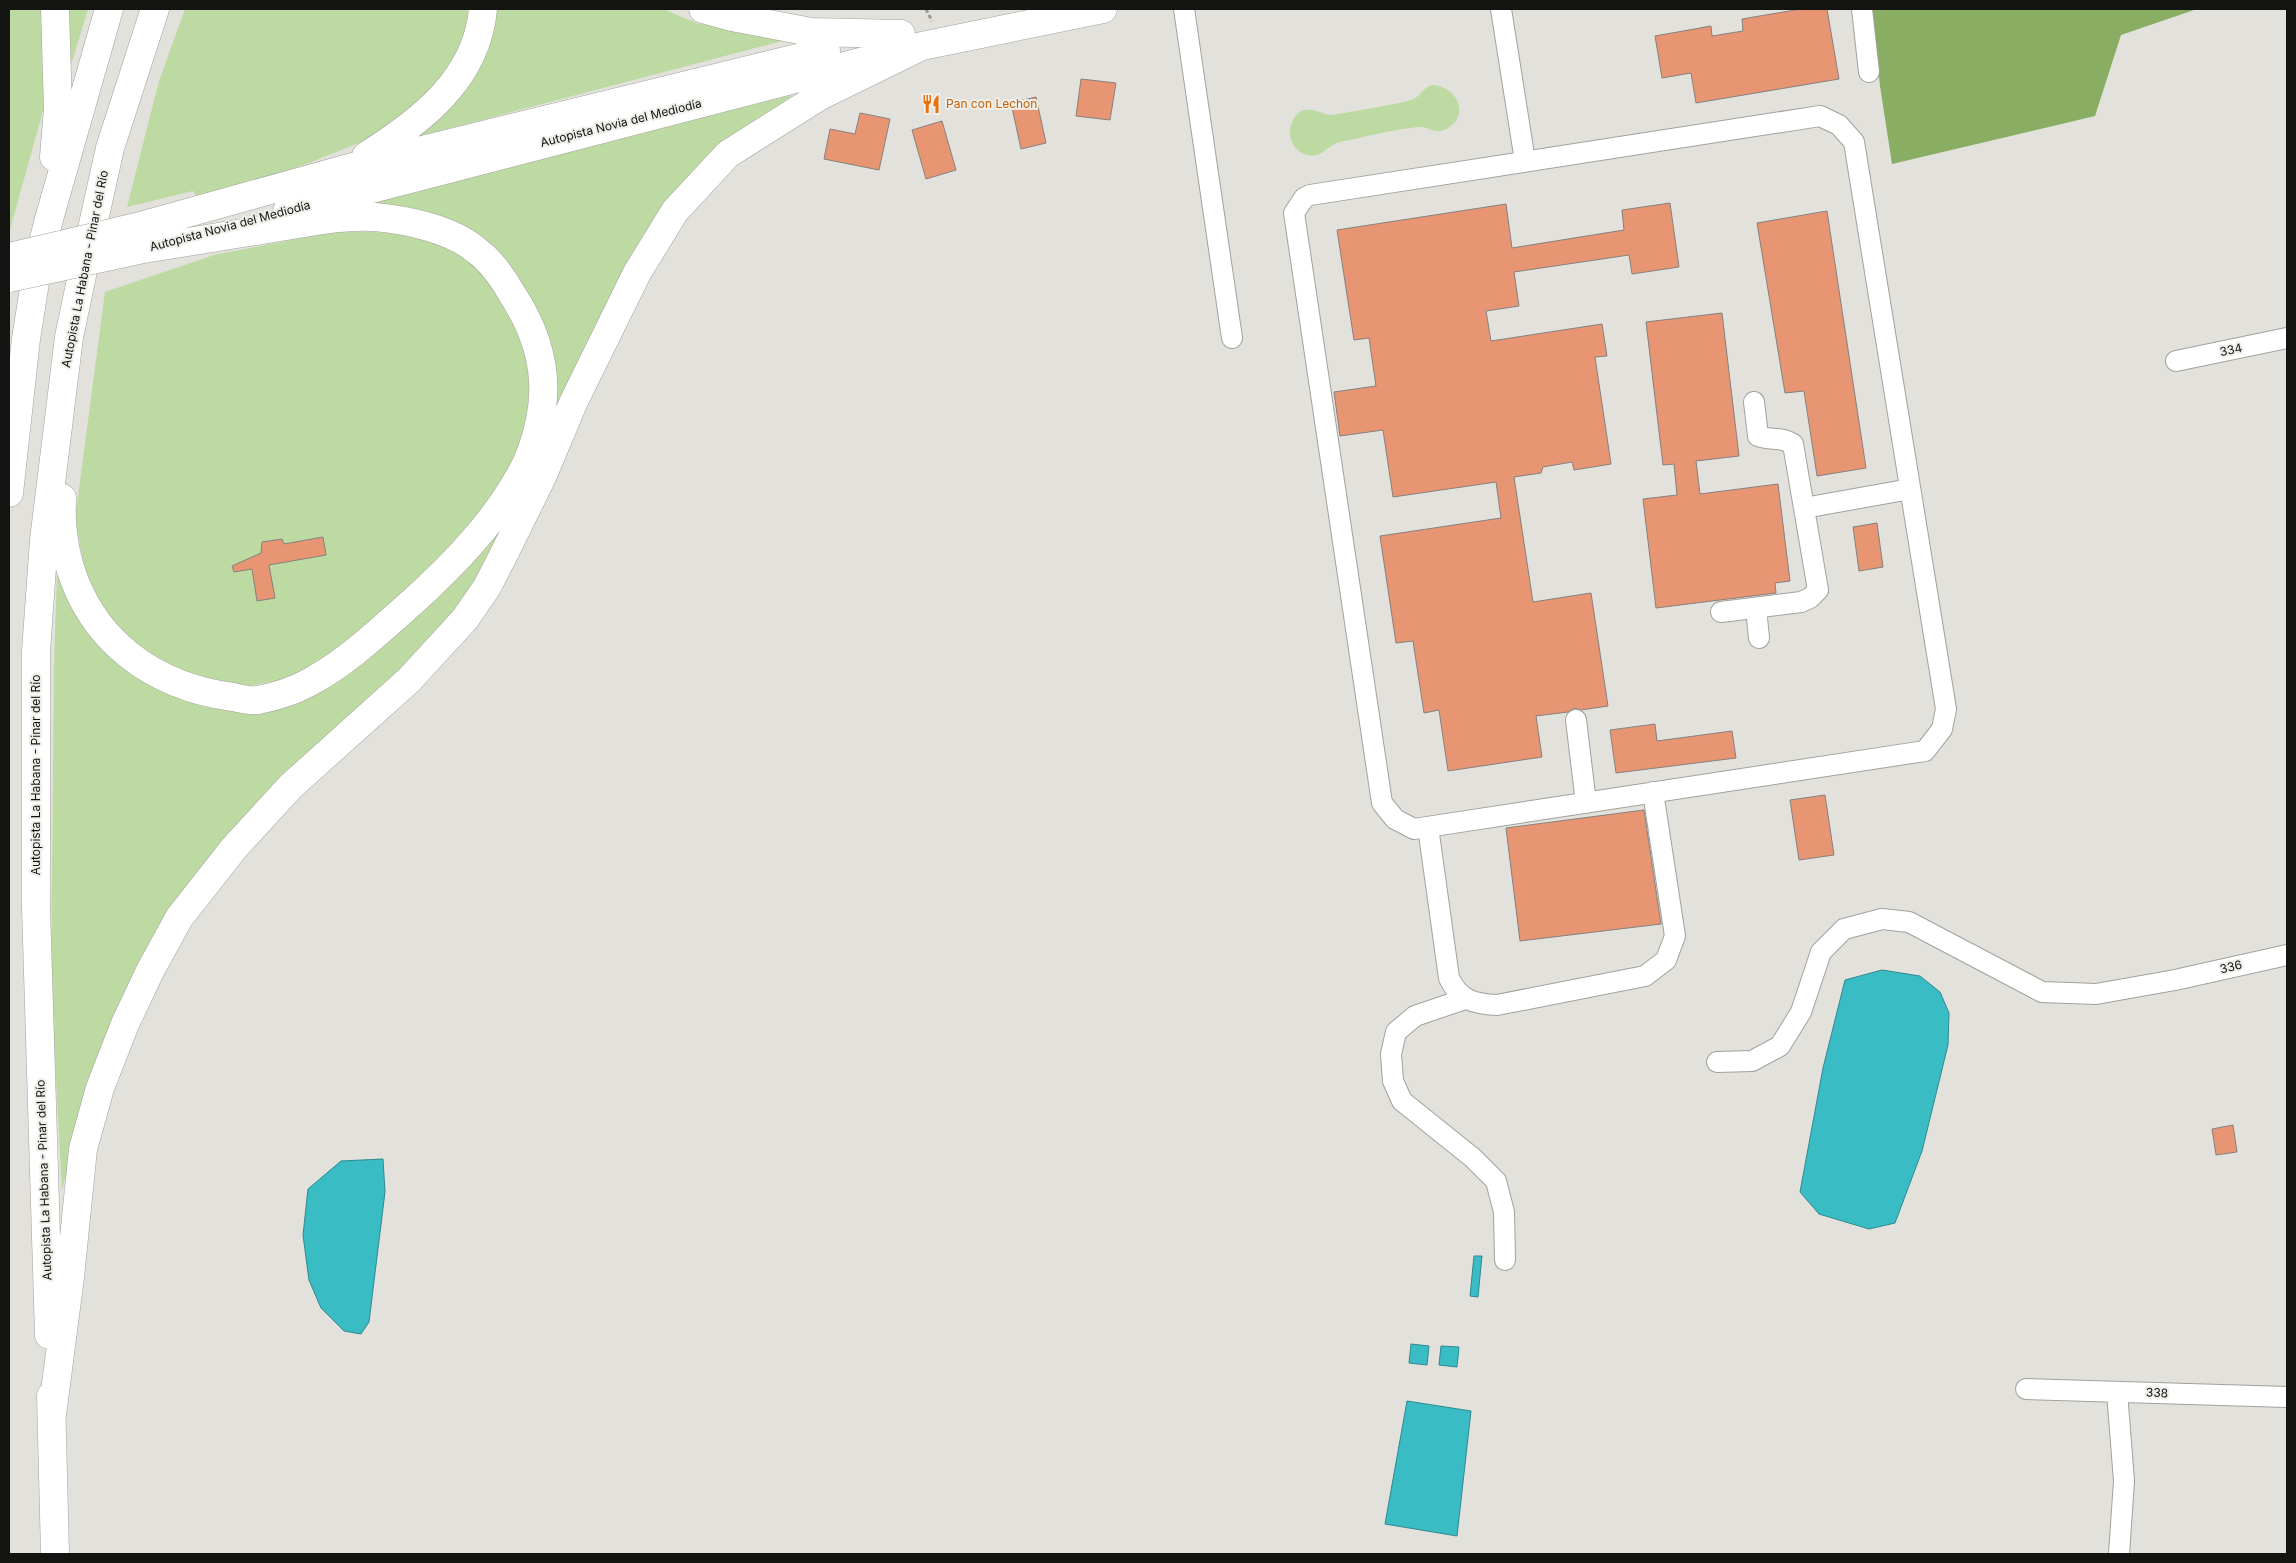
<svg xmlns="http://www.w3.org/2000/svg" width="2296" height="1563" viewBox="0 0 2296 1563" font-family="Inter,sans-serif">
	<style>
		.green { fill: #bddaa2 }
		.forest { fill: #88ad63 }
		.water { fill: #3abcc5; stroke: #2e898f }
		.building { fill: #e79572; stroke: #86817f }
		.lines { fill: none; stroke-linecap: round; stroke-linejoin: round }
		.minor-casing { stroke: #a2a19c; stroke-width: 22 }
		.highway-casing { stroke: #a2a19c; stroke-width: 29 }
		.path { stroke: #989793; stroke-width: 3; stroke-dasharray: 4 2.5; stroke-linecap: butt }
		.minor { stroke: #fff; stroke-width: 20 }
		.highway { stroke: #fff; stroke-width: 28 }
		.highway-bridge-casing { stroke: #a2a19c; stroke-width: 29; stroke-linecap: butt }
		.highway-bridge { stroke: #fff; stroke-width: 28 }
		.labels { text-anchor: middle; stroke-width: 4; stroke-linejoin: round; paint-order: stroke }
		.food-label { font-size: 12px; fill: #c56008; stroke: #efeee9; text-anchor: start }
		.street-label { font-size: 12px; fill: #131311; stroke: #efeee9 }
	</style>
	<rect width="100%" height="100%" fill="#e2e1dc"/>
	<path class="green" d="M 9,9 L 45,9 L 48,93 L 9,233 Z
		M 63,9 L 88,9 L 66,82 Z
		M 185,9 L 472,9 L 467,41 L 451,70 L 414,108 L 371,138 L 309,163 L 198,199 L 193,191 L 127,207 L 159,81 Z
		M 493,9 L 663,9 L 699,24 L 793,38 L 409,139 Z
		M 1432,85 C 1459,86 1471,119 1444,130 C 1434,134 1428,126 1419,127 C 1393,129 1366,137 1340,142 C 1327,145 1322,159 1307,155 C 1294,152 1287,137 1291,125 C 1301,97 1320,116 1332,115 C 1344,113 1406,103 1414,99 C 1421,95 1423,88 1432,85 Z
		M 793,95 L 739,134 L 687,182 L 536,470 L 469,592 L 410,664 L 197,883 L 91,1081 L 62,1190 L 51,984 L 54,667 L 57,574 L 82,618 L 257,711 L 462,570 L 550,381 L 495,258 L 344,209 L 617,137 Z
		M 338,231 L 401,233 L 447,245 L 486,276 L 519,330 L 532,370 L 524,441 L 499,489 L 414,586 L 343,649 L 286,679 L 248,686 L 208,685 L 157,663 L 112,627 L 86,576 L 75,519 L 105,292 L 214,255 Z"/>
	<path class="forest" d="M 1872,9 L 2197,9 L 2121,35 L 2095,116 L 1892,164 L 1880,86 Z"/>
	<path class="water" d="M 1882,970 L 1920,976 L 1940,992 L 1949,1013 L 1948,1045 L 1922,1151 L 1895,1223 L 1869,1229 L 1819,1214 L 1800,1192 L 1823,1068 L 1845,980 Z
		M 383,1159 L 385,1192 L 369,1322 L 361,1334 L 344,1331 L 321,1308 L 309,1280 L 303,1235 L 308,1189 L 341,1161 Z
		M 1474,1256 L 1482,1256 L 1478,1297 L 1470,1296 Z
		M 1411,1344 L 1429,1346 L 1427,1365 L 1409,1363 Z
		M 1441,1346 L 1459,1347 L 1457,1367 L 1439,1365 Z
		M 1407,1401 L 1471,1411 L 1457,1536 L 1385,1524 Z"/>
	<path class="building" d="M 1801,9 L 1827,9 L 1839,79 L 1696,103 L 1691,73 L 1662,78 L 1655,36 L 1711,26 L 1712,36 L 1743,31 L 1742,19 Z
		M 1081,79 L 1116,83 L 1110,120 L 1076,116 Z
		M 1036,97 L 1046,143 L 1021,149 L 1011,103 Z
		M 860,113 L 890,119 L 879,170 L 824,159 L 830,129 L 855,134 Z
		M 942,121 L 956,170 L 926,179 L 912,130 Z
		M 1670,203 L 1679,267 L 1632,274 L 1629,255 L 1514,272 L 1519,306 L 1486,311 L 1491,341 L 1602,324 L 1607,356 L 1595,357 L 1611,464 L 1574,470 L 1572,462 L 1543,467 L 1541,473 L 1514,477 L 1533,602 L 1591,593 L 1608,706 L 1581,710 L 1574,708 L 1568,712 L 1536,716 L 1542,757 L 1448,771 L 1439,710 L 1424,713 L 1413,641 L 1396,643 L 1380,536 L 1501,518 L 1496,482 L 1393,497 L 1383,430 L 1340,436 L 1334,392 L 1376,386 L 1369,338 L 1354,340 L 1337,230 L 1506,204 L 1512,248 L 1624,230 L 1622,210 Z
		M 1827,211 L 1866,468 L 1817,476 L 1804,391 L 1785,393 L 1757,223 Z
		M 1722,313 L 1739,456 L 1696,461 L 1700,494 L 1778,484 L 1790,581 L 1775,583 L 1776,593 L 1656,608 L 1643,499 L 1677,495 L 1674,464 L 1663,465 L 1646,322 Z
		M 1877,523 L 1883,567 L 1859,571 L 1853,527 Z
		M 323,537 L 326,555 L 269,565 L 275,598 L 257,601 L 252,569 L 234,572 L 232,566 L 261,553 L 262,542 L 282,539 L 284,544 Z
		M 1655,724 L 1657,741 L 1732,731 L 1736,758 L 1616,773 L 1610,730 Z
		M 1825,795 L 1834,855 L 1799,860 L 1790,800 Z
		M 1644,810 L 1661,924 L 1520,941 L 1506,828 Z
		M 2233,1125 L 2237,1152 L 2216,1155 L 2212,1129 Z"/>
	<g class="lines">
		<g class="minor-casing">
			<path id="minor" d="M 1184,9 L 1232,338
				M 1501,9 L 1525,161
				M 1862,9 L 1869,72
				M 1820,116 L 1839,125 L 1854,142 L 1946,709 L 1942,729 L 1925,751 L 1414,829 L 1395,819 L 1382,803 L 1294,213 L 1304,198 L 1310,195 Z
				M 2176,361 L 2287,338
				M 1804,508 L 1910,489
				M 1756,608 L 1759,638
				M 1721,612 L 1801,602 L 1810,598 L 1818,590 L 1793,444 C 1781,436 1771,441 1758,436 L 1754,402
				M 1576,720 L 1586,803
				M 1428,827 L 1449,978 C 1459,1000 1474,1004 1497,1005 L 1645,976 L 1666,960 L 1675,936 L 1653,792
				M 1465,999 L 1415,1016 L 1396,1032 L 1391,1054 L 1393,1081 L 1402,1101 L 1473,1158 L 1496,1181 L 1504,1212 L 1505,1260
				M 1717,1062 L 1752,1061 L 1780,1046 L 1801,1012 L 1821,952 L 1844,929 L 1882,919 L 1909,922 L 2042,992 L 2096,994 L 2175,980 L 2287,955
				M 2026,1389 L 2287,1397
				M 2117,1392 L 2124,1481 L 2119,1554"/>
		</g>
		<g class="highway-casing">
			<path id="highway" d="M 703,9 L 732,17 L 811,32 L 901,34
				M 366,156 C 421,121 477,79 483,9
				M 54,157 L 58,109 L 55,9
				M 287,211 L 922,46 L 1103,9
				M 144,225 L 349,168 L 826,51
				M 9,493 L 26,339 L 38,263 L 49,219 L 109,9
				M 62,498 C 59,559 81,617 129,655 C 159,679 195,692 233,697 C 241,699 250,701 258,700 C 273,697 293,691 306,684 C 339,667 365,644 392,620 C 438,580 488,532 518,479 C 529,461 536,440 540,420 C 550,374 537,332 512,294 C 503,278 491,261 476,250 C 451,229 407,220 375,217 C 344,215 311,222 280,227 C 235,234 189,242 143,249
				M 49,1335 L 36,907 L 36,651 L 44,540 L 69,337 L 88,247 L 110,148 L 155,9
				M 51,1396 L 55,1554
				M 52,1415 L 70,1277 L 83,1149 L 100,1088 L 125,1024 L 150,971 L 179,918 L 234,848 L 291,786 L 409,680 L 465,619 L 487,587 L 505,552 L 542,477 L 574,401 L 637,273 L 675,211 L 728,154 L 820,96 L 922,46"/>
		</g>
		<path class="path" d="M 926,9 L 932,21"/>
		<use href="#minor" class="minor"/>
		<use href="#highway" class="highway"/>
		<g class="highway-bridge-casing">
			<path id="highway-bridge" d="M 9,257 L 144,225
				M 9,278 L 143,249"/>
		</g>
		<use href="#highway-bridge" class="highway-bridge"/>
	</g>
	<defs>
		<g id="restaurant-bare" transform="scale(1.5)"><path d="M-5-6h1v4h1v-4h1v4h1v-4h1v5L-1.5 .5V6h-2V.5L-5-1ZM5-6V6H3V1.5H1.5Q1.5-4 5-6Z" fill="#e8710a" stroke="#efeee9" stroke-width="2.5" paint-order="stroke"/></g>
	</defs>
	<g fill-rule="evenodd">
		<use href="#restaurant-bare" x="931" y="104"/>
	</g>
	<g class="labels">
		<g class="food-label">
			<text x="946" y="108">Pan con Lechon</text>
		</g>
		<g class="street-label">
			<text transform="translate(621 123) rotate(-14)" y="4">Autopista Novia del Mediodía</text>
			<text transform="translate(230 226) rotate(-15)" y="4">Autopista Novia del Mediodía</text>
			<text transform="translate(85 269) rotate(-79)" y="4">Autopista La Habana - Pinar del Río</text>
			<text transform="translate(2231 350) rotate(-12)" y="4">334</text>
			<text transform="translate(36 775) rotate(-90)" y="4">Autopista La Habana - Pinar del Río</text>
			<text transform="translate(2231 967) rotate(-13)" y="4">336</text>
			<text transform="translate(44 1180) rotate(-92)" y="4">Autopista La Habana - Pinar del Río</text>
			<text transform="translate(2157 1393) rotate(2)" y="4">338</text>
		</g>
	</g>
	<rect width="2296" height="1563" fill="none" stroke="#131311" stroke-width="20"/>
</svg>
